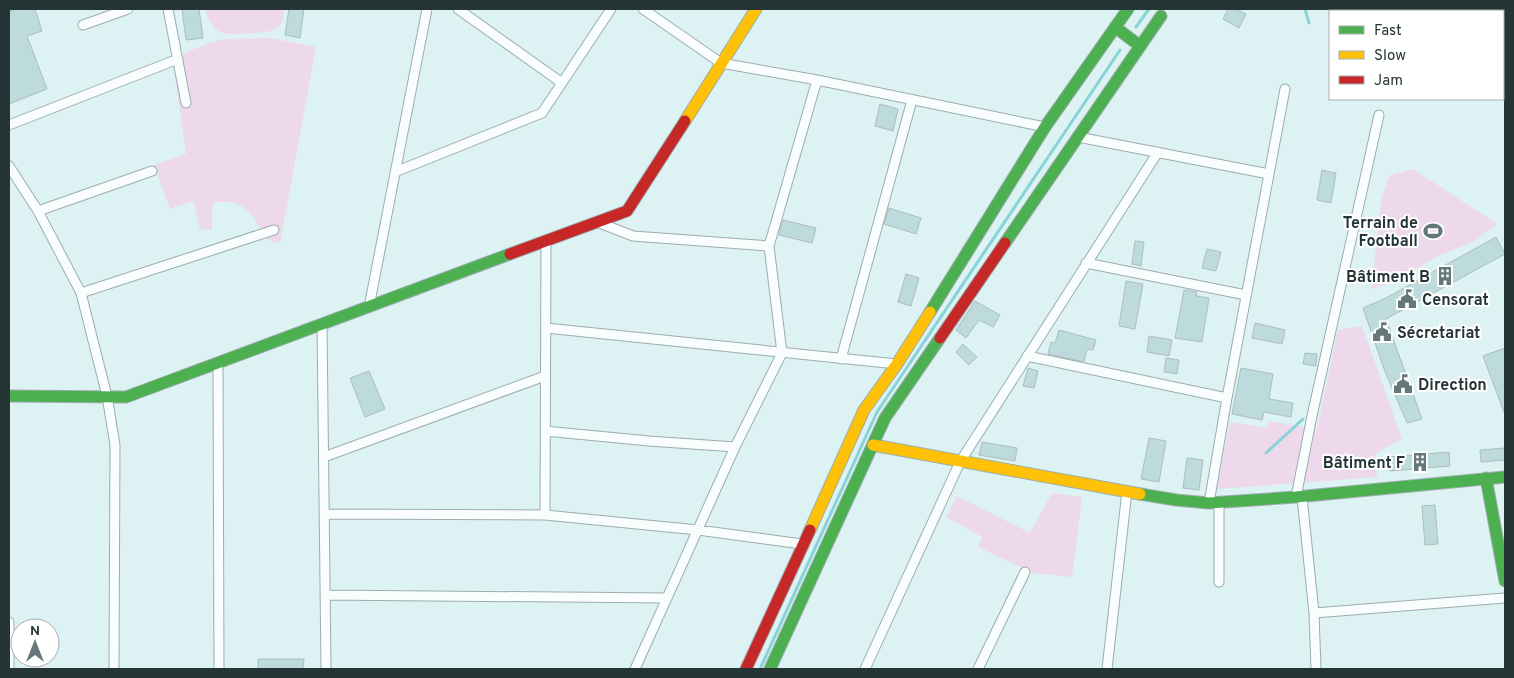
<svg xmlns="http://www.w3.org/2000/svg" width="1514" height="678" viewBox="0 0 1514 678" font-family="Overpass,sans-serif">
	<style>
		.green { fill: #edd8ec }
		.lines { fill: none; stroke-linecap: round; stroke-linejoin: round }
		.stream { stroke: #87d3d8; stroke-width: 3 }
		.building { fill: #bddadc; stroke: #adbebe }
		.street-casing { stroke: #9cadae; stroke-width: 11 }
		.fast-casing { stroke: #9cadae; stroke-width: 13 }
		.slow-casing { stroke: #9cadae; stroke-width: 13 }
		.jam-casing { stroke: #9cadae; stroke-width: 13 }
		.street { stroke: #fafdfd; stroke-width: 9 }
		.fast { stroke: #4caf50; stroke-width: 11 }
		.slow { stroke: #ffc107; stroke-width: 11 }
		.jam { stroke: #c62828; stroke-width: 11 }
		.labels { text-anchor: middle; stroke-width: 4; stroke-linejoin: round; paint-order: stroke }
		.poi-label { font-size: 16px; font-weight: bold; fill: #253536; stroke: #fff; text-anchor: end }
	</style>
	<rect width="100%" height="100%" fill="#dcf2f3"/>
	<path class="green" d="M 205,9 L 285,9 C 283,18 282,27 273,31 C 261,32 230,37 220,32 C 211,28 208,17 205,9 Z
		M 270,38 L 316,47 L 280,243 L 267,240 C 253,216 247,198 215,202 L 212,207 L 212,230 L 200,229 L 193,201 L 170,209 L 154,165 L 186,154 L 175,77 L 185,73 L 182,54 L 209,43 L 226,39 Z
		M 1413,169 L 1497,224 L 1473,242 L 1437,256 L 1399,280 L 1371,289 L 1382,197 L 1389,176 Z
		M 1362,326 L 1402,439 L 1375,454 L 1377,477 L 1217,489 L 1230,422 L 1267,428 L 1269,421 L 1317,429 L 1338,330 Z
		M 1052,493 L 1082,497 L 1072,577 L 1033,573 L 978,547 L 982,537 L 946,517 L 957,496 L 1030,533 Z"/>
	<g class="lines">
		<path class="stream" d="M 1305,9 L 1309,23
			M 1136,27 L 1149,9
			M 1266,453 L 1303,419
			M 760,669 L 877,412 L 1120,50"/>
	</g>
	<path class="building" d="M 16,9 L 35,9 L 42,31 L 27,36 L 47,89 L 9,104 L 9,11 Z
		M 182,9 L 199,9 L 203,38 L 186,40 Z
		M 289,9 L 304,9 L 300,38 L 285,35 Z
		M 1228,9 L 1236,9 L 1246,14 L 1239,28 L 1223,19 Z
		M 880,104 L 898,109 L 893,131 L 875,126 Z
		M 1322,170 L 1336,173 L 1331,203 L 1317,200 Z
		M 889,208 L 921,218 L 916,234 L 884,224 Z
		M 783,220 L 816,228 L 812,243 L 779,235 Z
		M 1496,237 L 1505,254 L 1386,319 L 1422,419 L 1407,423 L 1384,369 L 1363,308 L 1384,299 Z
		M 1135,241 L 1144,242 L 1141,266 L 1132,264 Z
		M 1207,249 L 1221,252 L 1216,271 L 1202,268 Z
		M 906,274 L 919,278 L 911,306 L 898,302 Z
		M 1126,281 L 1143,284 L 1135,329 L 1119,326 Z
		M 1184,290 L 1197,292 L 1196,296 L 1209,298 L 1202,342 L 1175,338 Z
		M 975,301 L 1000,315 L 993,327 L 979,320 L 966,338 L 956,330 Z
		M 1255,323 L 1285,330 L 1282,344 L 1252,338 Z
		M 1059,330 L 1096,340 L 1093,350 L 1087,349 L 1084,362 L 1048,354 L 1051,342 L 1055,343 Z
		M 1149,336 L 1172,340 L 1169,356 L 1147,352 Z
		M 963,344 L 977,357 L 969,365 L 956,352 Z
		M 1505,348 L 1505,412 L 1504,412 L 1483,356 Z
		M 1305,353 L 1317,354 L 1316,366 L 1303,364 Z
		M 1166,358 L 1179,360 L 1177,374 L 1164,372 Z
		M 1028,368 L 1038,371 L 1034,388 L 1023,386 Z
		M 1241,368 L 1273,374 L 1269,399 L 1293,403 L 1291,417 L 1264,412 L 1262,420 L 1232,414 Z
		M 369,371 L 385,409 L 365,417 L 350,378 Z
		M 1149,438 L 1166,441 L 1159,482 L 1141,479 Z
		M 982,442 L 1017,448 L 1015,461 L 979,455 Z
		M 1505,448 L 1505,460 L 1481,462 L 1480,450 Z
		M 1449,452 L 1450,466 L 1390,471 L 1389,457 Z
		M 1187,458 L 1203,460 L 1199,490 L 1183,488 Z
		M 1435,505 L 1438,544 L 1425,545 L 1422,506 Z
		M 258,659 L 304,659 L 303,669 L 258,669 Z"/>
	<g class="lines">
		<g class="street-casing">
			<path id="street" d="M 168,9 L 186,103
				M 458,9 L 562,83
				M 643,9 L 721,63 L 817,80 L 1045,127
				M 83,25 L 128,9
				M 9,125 L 178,59
				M 1078,137 L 1269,174
				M 9,166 L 38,211 L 81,293 L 107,396 L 115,445 L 114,669
				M 395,172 L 542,113 L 611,9
				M 38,211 L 152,171
				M 597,222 L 633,236 L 769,246
				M 1086,263 L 1246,295
				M 81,293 L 274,230
				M 369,307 L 427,9
				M 322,324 L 326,669
				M 546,328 L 897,364
				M 1027,356 L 1227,398
				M 841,359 L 912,100
				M 218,363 L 219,669
				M 545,431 L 649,441 L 735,447
				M 324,457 L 545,376
				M 1296,497 L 1312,416 L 1379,115
				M 1302,497 L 1314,613 L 1316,669
				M 1219,502 L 1219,582
				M 1209,503 L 1227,398 L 1285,89
				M 324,514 L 545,515 L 698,530 L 802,544
				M 545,515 L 546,242
				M 325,595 L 666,598
				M 1314,613 L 1505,598
				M 9,622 L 9,669
				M 635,669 L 735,447 L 782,353 L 769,246 L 817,80
				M 865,669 L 960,462 L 1158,152
				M 978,669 L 1025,572
				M 1107,669 L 1127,491"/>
		</g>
		<g class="fast-casing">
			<path id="fast" d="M 1115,27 L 1140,46
				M 1005,243 L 1161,16
				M 930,312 L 1045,127 L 1128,9
				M 9,396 L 126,397 L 510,254
				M 1486,478 L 1505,581
				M 1140,494 L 1176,500 L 1209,503 L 1296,497 L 1505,477
				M 770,669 L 885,418 L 940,338"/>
		</g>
		<g class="slow-casing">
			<path id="slow" d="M 685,121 L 756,9
				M 873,445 L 1140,494
				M 810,530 L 864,410 L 897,364 L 930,312"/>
		</g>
		<g class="jam-casing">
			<path id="jam" d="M 510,254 L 627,211 L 685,121
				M 940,338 L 1005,243
				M 746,669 L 810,530"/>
		</g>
		<use href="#street" class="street"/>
		<use href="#fast" class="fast"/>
		<use href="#slow" class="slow"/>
		<use href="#jam" class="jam"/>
	</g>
	<defs>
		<g id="stadium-bare" transform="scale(1.5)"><path d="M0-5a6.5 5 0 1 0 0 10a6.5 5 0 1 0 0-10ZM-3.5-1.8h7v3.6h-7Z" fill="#657778" stroke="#fff" stroke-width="2.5" paint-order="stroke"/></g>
		<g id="building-bare" transform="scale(1.5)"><path d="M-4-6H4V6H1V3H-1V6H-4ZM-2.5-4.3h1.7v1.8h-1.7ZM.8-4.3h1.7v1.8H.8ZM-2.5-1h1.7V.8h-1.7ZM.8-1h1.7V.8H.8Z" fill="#657778" stroke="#fff" stroke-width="2.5" paint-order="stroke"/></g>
		<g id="civic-bare" transform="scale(1.5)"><path d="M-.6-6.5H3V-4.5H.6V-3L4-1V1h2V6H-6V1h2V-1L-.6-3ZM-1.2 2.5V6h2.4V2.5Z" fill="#657778" stroke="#fff" stroke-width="2.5" paint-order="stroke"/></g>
	</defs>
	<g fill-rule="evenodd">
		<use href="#stadium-bare" x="1433" y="231"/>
		<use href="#building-bare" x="1445" y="276"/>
		<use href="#civic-bare" x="1407" y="299"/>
		<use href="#civic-bare" x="1382" y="332"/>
		<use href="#civic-bare" x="1403" y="384"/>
		<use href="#building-bare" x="1420" y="462"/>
	</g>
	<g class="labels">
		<g class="poi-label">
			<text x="1418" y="228">Terrain de<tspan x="1418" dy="18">Football</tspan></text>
			<text x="1430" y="282">Bâtiment B</text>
			<text x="1422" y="305" text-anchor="start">Censorat</text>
			<text x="1397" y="338" text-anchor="start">Sécretariat</text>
			<text x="1418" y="390" text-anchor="start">Direction</text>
			<text x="1405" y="468">Bâtiment F</text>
		</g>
	</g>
	<rect width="1514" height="678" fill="none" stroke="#253536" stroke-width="20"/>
	<rect x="1329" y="10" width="175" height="90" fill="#ffffff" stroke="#a8aeaf"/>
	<rect x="1339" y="26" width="25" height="8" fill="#4caf50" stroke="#a8aeaf"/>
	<text x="1374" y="35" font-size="15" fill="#253536">Fast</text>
	<rect x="1339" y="51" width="25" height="8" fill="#ffc107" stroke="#a8aeaf"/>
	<text x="1374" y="60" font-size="15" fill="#253536">Slow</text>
	<rect x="1339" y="76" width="25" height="8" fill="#c62828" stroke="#a8aeaf"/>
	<text x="1374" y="85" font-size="15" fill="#253536">Jam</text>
	<g transform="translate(35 643)"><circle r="24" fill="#ffffff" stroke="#a8aeaf"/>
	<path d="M0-4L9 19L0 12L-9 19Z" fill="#657778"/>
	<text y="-8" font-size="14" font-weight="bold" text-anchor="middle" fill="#253536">N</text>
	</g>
</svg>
